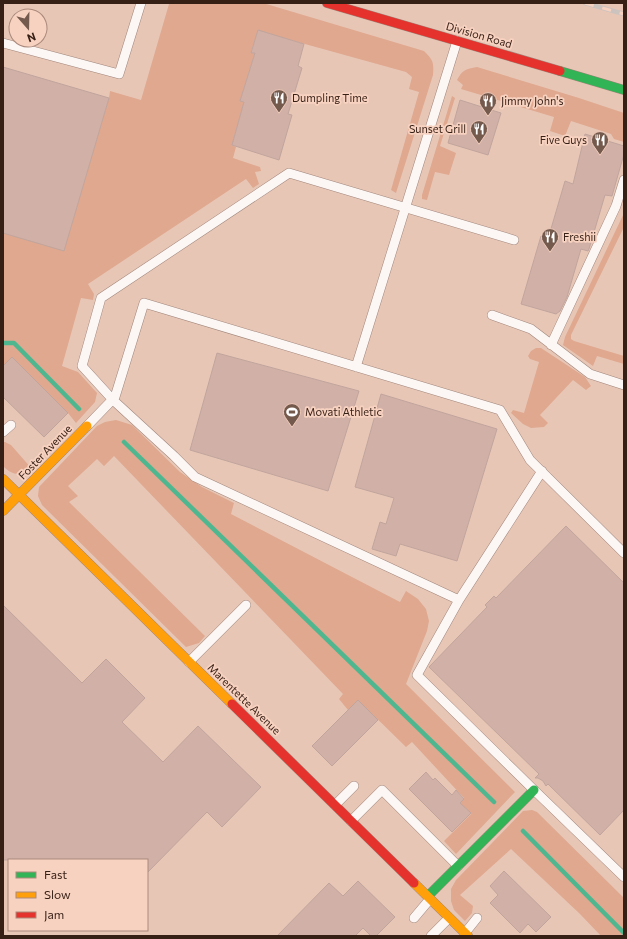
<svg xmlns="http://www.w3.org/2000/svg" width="627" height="939" viewBox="0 0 627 939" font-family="Commissioner,sans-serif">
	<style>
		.green { fill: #dfa88f }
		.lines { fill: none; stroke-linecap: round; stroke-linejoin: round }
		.stream { stroke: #4fb790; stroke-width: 4.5 }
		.building { fill: #d1b0a7; stroke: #c1a59d }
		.lane-casing { stroke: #a0867a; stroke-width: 10 }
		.fast-casing { stroke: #a0867a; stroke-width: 10 }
		.slow-casing { stroke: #a0867a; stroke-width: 10 }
		.jam-casing { stroke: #a0867a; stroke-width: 10 }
		.lane { stroke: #fcf6f4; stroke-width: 9 }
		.fast { stroke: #30b455; stroke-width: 9 }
		.slow { stroke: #ff9f0a; stroke-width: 9 }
		.jam { stroke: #e5322d; stroke-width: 9 }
		.rail-casing { stroke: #cdc3be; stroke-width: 4.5 }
		.rail { stroke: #f8d2c1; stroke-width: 3; stroke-dasharray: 9; stroke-linecap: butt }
		.labels { text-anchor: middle; stroke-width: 3.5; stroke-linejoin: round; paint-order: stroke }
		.street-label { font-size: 11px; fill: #361f14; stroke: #f8d2c1 }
		.poi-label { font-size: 11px; fill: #361f14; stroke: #f8d2c1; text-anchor: start }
	</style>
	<rect width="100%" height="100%" fill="#e8c6b6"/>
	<path class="green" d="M 168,3 L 263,3 L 424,51 C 433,60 434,62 433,75 L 396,193 L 391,190 L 419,92 L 409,89 L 412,77 L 406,72 L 258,31 L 251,52 L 255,53 L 240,101 L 244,102 L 232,145 L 236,147 L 233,158 L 260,167 L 261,171 L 255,172 L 259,184 L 253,188 L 246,179 L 88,284 L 94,294 L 93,300 L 81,298 L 62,366 L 78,372 L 97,393 L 95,402 L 76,423 L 68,413 L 12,357 L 3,366 L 3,233 L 64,250 L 109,98 L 110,91 L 141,100 L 169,4 Z
		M 477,67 L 579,98 L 624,113 L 624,142 L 614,139 L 611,134 L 571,121 L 565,136 L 550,131 L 554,117 L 461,89 L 463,85 L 457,80 C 462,70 466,69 477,67 Z
		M 452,96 L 455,98 L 440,146 L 456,153 L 449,175 L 435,172 L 427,200 L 422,199 L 422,195 Z
		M 624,213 L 624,227 L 571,335 L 571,339 L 574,341 L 624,356 L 624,364 L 597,356 L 593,366 L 563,345 L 565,337 Z
		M 536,348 L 541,348 L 585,377 L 591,386 L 586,390 L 573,380 L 540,415 L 548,423 L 544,427 L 531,428 L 523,424 L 511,413 L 513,410 L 524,413 L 539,362 L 530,359 L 528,356 L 531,351 Z
		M 116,420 L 132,425 L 180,472 L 202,487 L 234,503 L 231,514 L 400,602 L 406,591 L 418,599 L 426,609 L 429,621 L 427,631 L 406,684 L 515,792 L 456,854 L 444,841 L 471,814 L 460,803 L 464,798 L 412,742 L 406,747 L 358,700 L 348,710 L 339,699 L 343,694 L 114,456 L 104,466 L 97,459 L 68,486 L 78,496 L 69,502 L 205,636 L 199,643 L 186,647 L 42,505 L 38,496 L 39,487 L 97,426 L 105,422 Z
		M 3,442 L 5,442 L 11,445 L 32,469 C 20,476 13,476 3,466 Z
		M 532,810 L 537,812 L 624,898 L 624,936 L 601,936 L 580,914 L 511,849 L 460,895 L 473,906 L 472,913 L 465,921 L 454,910 L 451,901 L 451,889 L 456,880 L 523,811 Z"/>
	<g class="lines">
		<path class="stream" d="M 3,343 L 14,343 L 79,409
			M 124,442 L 494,802
			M 523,831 L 624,933"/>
	</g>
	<path class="building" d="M 258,30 L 304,44 L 298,66 L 302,68 L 288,114 L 292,115 L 279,160 L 232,145 L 244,102 L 240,101 L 255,53 L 251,53 Z
		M 3,67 L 109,98 L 64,251 L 3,233 Z
		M 460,100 L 501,113 L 488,155 L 448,143 Z
		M 585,134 L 624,146 L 624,154 L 612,196 L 605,195 L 589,249 L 588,251 L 581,249 L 567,297 L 560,311 L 556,314 L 521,304 L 541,236 L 548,239 L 565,181 L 573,184 Z
		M 217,353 L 359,391 L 328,491 L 190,450 Z
		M 12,357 L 68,413 L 44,437 L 3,397 L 3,366 Z
		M 381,394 L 497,429 L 457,561 L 400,544 L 396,556 L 372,549 L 380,522 L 386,524 L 394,498 L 355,487 Z
		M 566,526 L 624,583 L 624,810 L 600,835 L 548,784 L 546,786 L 543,781 L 538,778 L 535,778 L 539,774 L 429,667 L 487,607 L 485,605 L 494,596 L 496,598 Z
		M 3,605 L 82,683 L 106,659 L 145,698 L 122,722 L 163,762 L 198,726 L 261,787 L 222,827 L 207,812 L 147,873 L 147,860 L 3,860 Z
		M 358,700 L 378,720 L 332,766 L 312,746 Z
		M 426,772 L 433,780 L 435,778 L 452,795 L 456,790 L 464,799 L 460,803 L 471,813 L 452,832 L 409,789 Z
		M 504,871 L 551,917 L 536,932 L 528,924 L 520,933 L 490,903 L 498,895 L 490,886 Z
		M 358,881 L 395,917 L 376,936 L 371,936 L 363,928 L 355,936 L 277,936 L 329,883 L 343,896 Z"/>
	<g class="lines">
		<g class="lane-casing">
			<path id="lane" d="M 3,43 L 119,74 L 141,3
				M 514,240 L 289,173 L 101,298 L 82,366 L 113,400 L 174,456 L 195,477 L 459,600 L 417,675 L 534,790 L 624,877
				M 492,315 L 531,329 L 590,374 L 624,385
				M 551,345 L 616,206 L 624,180
				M 356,367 L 457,41
				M 87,426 L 115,397 L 144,303 L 500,410 L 530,460 L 624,553
				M 3,432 L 11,425
				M 459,600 L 542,471
				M 189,662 L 246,605
				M 335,805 L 354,786
				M 351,821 L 382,790 L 458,866
				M 414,918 L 430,899
				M 465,933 L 477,918
				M 431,936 L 449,918"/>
		</g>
		<g class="fast-casing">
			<path id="fast" d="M 560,71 L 624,90
				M 428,896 L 534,790"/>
		</g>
		<g class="slow-casing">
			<path id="slow" d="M 3,479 L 232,704
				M 3,511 L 87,426
				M 414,883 L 468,936"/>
		</g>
		<g class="jam-casing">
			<path id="jam" d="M 327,3 L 560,71
				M 232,704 L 414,883"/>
		</g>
		<use href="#lane" class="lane"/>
		<use href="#fast" class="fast"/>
		<use href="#slow" class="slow"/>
		<use href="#jam" class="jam"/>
		<g class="rail-casing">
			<path id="rail" d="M 585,3 L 624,14"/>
		</g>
		<use href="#rail" class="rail"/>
	</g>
	<defs>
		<g id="restaurant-pin" transform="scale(0.9)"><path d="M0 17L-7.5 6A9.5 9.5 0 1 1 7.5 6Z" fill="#74594d" stroke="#f8d2c1"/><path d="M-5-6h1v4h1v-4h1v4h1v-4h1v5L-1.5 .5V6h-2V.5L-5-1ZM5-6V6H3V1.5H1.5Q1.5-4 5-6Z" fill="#fff"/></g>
		<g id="stadium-pin" transform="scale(0.9)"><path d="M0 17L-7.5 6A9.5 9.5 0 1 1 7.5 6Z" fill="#74594d" stroke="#f8d2c1"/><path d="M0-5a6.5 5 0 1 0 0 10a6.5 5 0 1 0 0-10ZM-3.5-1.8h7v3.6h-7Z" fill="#fff"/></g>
	</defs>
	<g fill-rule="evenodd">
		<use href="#restaurant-pin" x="279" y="98"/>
		<use href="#restaurant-pin" x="488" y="101"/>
		<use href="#restaurant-pin" x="479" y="129"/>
		<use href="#restaurant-pin" x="600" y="140"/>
		<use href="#restaurant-pin" x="550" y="237"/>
		<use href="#stadium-pin" x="292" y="412"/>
	</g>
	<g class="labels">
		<g class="street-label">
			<text transform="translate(479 35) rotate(16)" y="4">Division Road</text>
			<text transform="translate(45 452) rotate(-46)" y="4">Foster Avenue</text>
			<text transform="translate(244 699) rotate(44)" y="4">Marentette Avenue</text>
		</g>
		<g class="poi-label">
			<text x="292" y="102">Dumpling Time</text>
			<text x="501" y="105">Jimmy John's</text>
			<text x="466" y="133" text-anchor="end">Sunset Grill</text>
			<text x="587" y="144" text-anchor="end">Five Guys</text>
			<text x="563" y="241">Freshii</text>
			<text x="305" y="416">Movati Athletic</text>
		</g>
	</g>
	<rect width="627" height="939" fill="none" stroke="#361f14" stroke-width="8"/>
	<rect x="8" y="859" width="140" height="72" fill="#f8d2c1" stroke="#aa8a7c"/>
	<rect x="16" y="872" width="20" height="6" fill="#30b455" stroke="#aa8a7c"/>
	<text x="44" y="879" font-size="12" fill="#361f14">Fast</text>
	<rect x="16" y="892" width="20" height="6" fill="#ff9f0a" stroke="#aa8a7c"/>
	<text x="44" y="899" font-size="12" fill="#361f14">Slow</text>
	<rect x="16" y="912" width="20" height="6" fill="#e5322d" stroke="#aa8a7c"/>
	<text x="44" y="919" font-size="12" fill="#361f14">Jam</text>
	<g transform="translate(28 28) rotate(160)"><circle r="19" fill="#f8d2c1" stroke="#aa8a7c"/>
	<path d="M0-3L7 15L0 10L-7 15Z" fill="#74594d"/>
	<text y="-6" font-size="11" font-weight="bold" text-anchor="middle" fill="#361f14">N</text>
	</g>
</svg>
